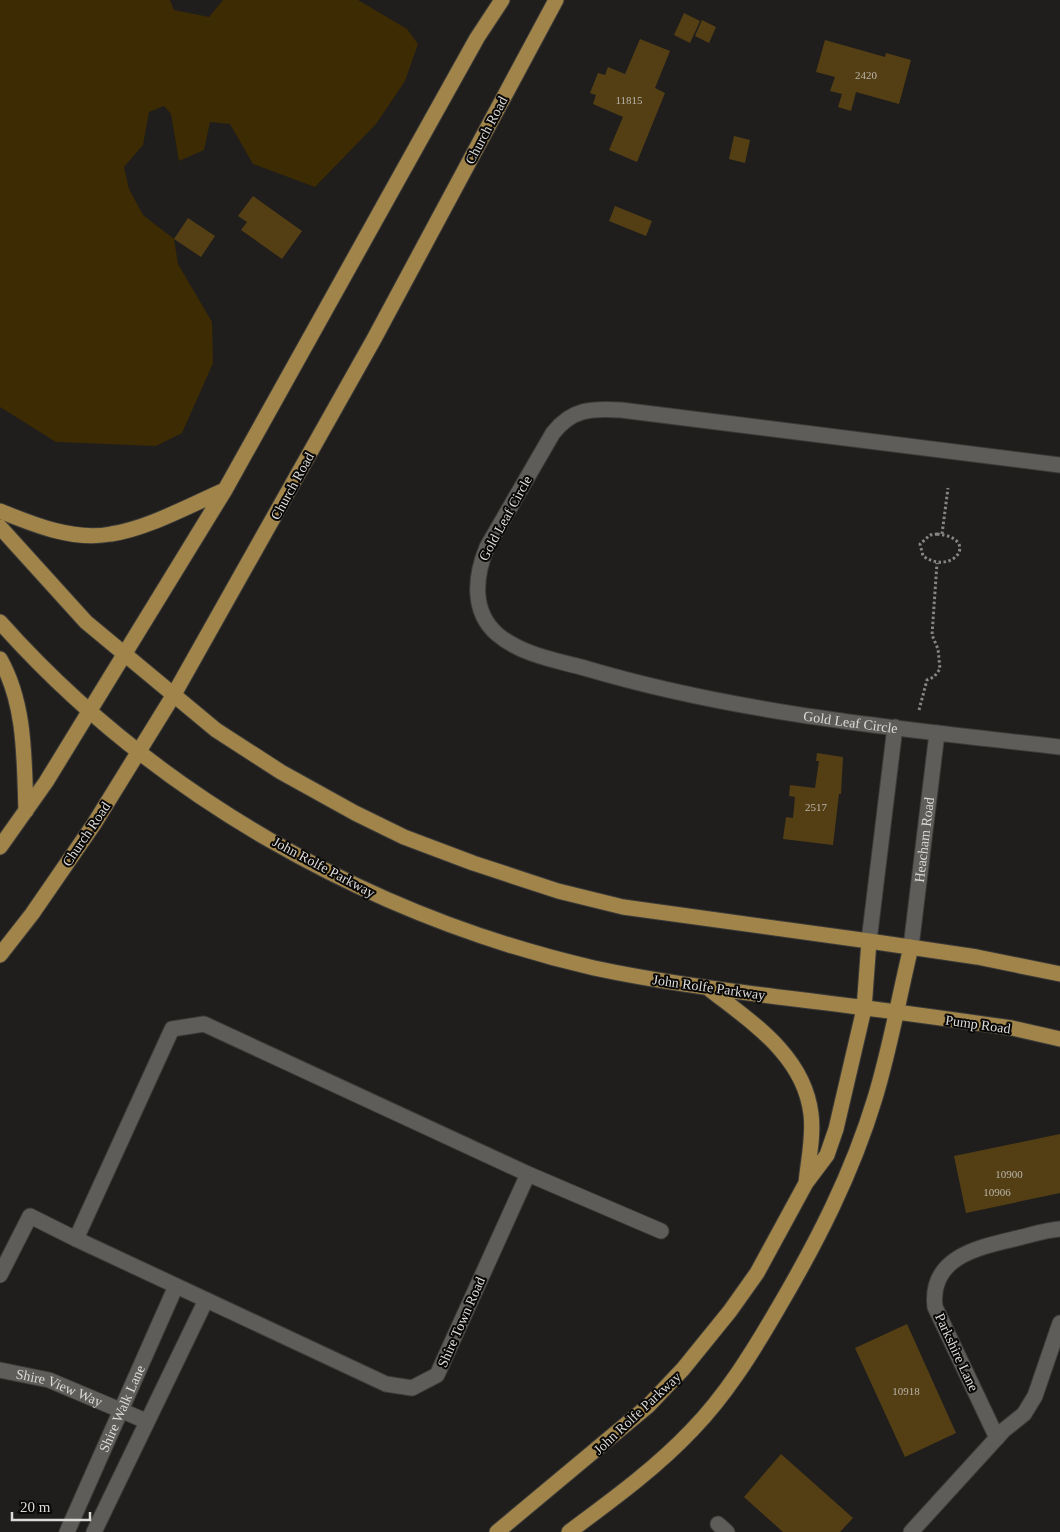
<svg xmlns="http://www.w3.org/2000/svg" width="1060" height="1532" viewBox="0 0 1060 1532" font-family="'Times New Roman',serif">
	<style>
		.green { fill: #3d2b03 }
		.building { fill: #543f15 }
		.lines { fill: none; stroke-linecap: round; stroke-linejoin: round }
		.minor-casing { stroke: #3c3b39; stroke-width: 17 }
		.major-casing { stroke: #3c3b39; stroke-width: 17 }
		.path { stroke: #878684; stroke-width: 3; stroke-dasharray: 2.5 2.5; stroke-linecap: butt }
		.minor { stroke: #5e5d5a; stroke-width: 15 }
		.major { stroke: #a18449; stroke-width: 15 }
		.labels { text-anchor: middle; stroke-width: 4; stroke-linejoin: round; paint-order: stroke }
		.number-label { font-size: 11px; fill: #bab4a9 }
		.street-label { font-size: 14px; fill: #dcdbda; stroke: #090807 }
	</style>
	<rect width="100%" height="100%" fill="#1f1e1c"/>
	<path class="green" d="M 0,0 L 170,0 L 174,10 L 209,17 L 223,0 L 358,0 L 407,29 L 418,44 L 405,81 L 376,124 L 315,187 L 253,164 L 230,124 L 210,122 L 204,150 L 179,161 L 171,114 L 164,106 L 149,112 L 143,145 L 124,167 L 129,189 L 143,215 L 174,239 L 178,264 L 212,322 L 213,363 L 182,433 L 156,446 L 56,442 L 0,407 Z"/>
	<path class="building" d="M 684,13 L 700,21 L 690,43 L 674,35 Z
		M 702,20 L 716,27 L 709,43 L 695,36 Z
		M 640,39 L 670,51 L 655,88 L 665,93 L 637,162 L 609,150 L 623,117 L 593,104 L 596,95 L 590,93 L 598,73 L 605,75 L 608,67 L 625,74 Z
		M 825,40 L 885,57 L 886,53 L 911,60 L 899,104 L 856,92 L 851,111 L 838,107 L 842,94 L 830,91 L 835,77 L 816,72 Z
		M 734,136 L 750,140 L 745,163 L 729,159 Z
		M 253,196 L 302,231 L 282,259 L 241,230 L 247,222 L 238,216 Z
		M 615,206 L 652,221 L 646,236 L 609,221 Z
		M 188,218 L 215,236 L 201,257 L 174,239 Z
		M 817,753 L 843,757 L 841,794 L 839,794 L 833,845 L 783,839 L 786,817 L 793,818 L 795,797 L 789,796 L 790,785 L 815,788 L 819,761 L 816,761 Z
		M 1060,1134 L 1060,1193 L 966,1213 L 954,1156 Z
		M 907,1324 L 956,1433 L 905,1457 L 855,1348 Z
		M 781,1454 L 853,1518 L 840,1532 L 783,1532 L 744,1497 Z"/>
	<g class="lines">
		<g class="minor-casing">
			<g id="minor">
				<path id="s1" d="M 1060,465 L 621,410 C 591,408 572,409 553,433 L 487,547 C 475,576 471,611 497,634 C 521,655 559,661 588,669 C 740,714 903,729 1060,747"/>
				<path d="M 869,941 L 895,727"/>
				<path id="s2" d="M 911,947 L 937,733"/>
				<path d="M 528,1174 L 437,1375 L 412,1388 L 386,1384 L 76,1239 L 172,1029 L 204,1024 L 528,1174 L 661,1231"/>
				<path d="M 0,1275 L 30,1216 L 76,1239"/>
				<path id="s3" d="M 0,1370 L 49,1380 L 146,1421"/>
				<path d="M 997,1438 L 935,1307 C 929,1256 980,1247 1018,1238 C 1031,1235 1046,1230 1060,1229"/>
				<path d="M 718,1524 L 727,1532"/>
				<path id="s4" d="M 67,1532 L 176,1286"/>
				<path d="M 94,1532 L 206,1300"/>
				<path d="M 911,1532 L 1004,1430 L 1024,1414 L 1035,1396 L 1060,1323"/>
			</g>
		</g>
		<g class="major-casing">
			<path id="major" d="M 0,511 C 34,525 74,541 111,534 C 149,528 190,505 225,490
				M 0,527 L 86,622 L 216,730 L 281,772 L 355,813 L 404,837 L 473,863 L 558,891 L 623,907 L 869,941 L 977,957 L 1060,974
				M 0,622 C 154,795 369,916 594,968 C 655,981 716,989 778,997 C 856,1006 934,1017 1012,1028 L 1060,1039
				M 0,659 C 26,705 24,760 26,811
				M 0,847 L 46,782 L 225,490 L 477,38 L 502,0
				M 0,955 L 32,914 L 94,824 L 173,696 L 374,339 L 556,0
				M 708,988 C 751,1022 804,1055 811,1114 C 814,1137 808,1161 806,1183
				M 497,1532 L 648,1406 L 683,1369 L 730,1311 L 757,1273 L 806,1183 L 827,1155 L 836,1129 L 864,1009 L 869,941
				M 569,1532 C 612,1500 655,1469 692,1430 C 726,1395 752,1353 777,1310 C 817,1242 852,1174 875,1098 C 890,1049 899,997 911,947"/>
		</g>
		<path class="path" d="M 937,534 C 981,538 953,577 923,556 L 920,544 L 930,535 Z
			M 942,534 L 948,488
			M 919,710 L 927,680 L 934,677 L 940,669 L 938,649 L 932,635 L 937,563"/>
		<use href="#minor" class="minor"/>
		<use href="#major" class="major"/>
	</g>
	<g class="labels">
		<g class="number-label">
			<text x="866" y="79">2420</text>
			<text x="629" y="104">11815</text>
			<text x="816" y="811">2517</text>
			<text x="1009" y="1178">10900</text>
			<text x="997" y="1196">10906</text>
			<text x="906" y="1395">10918</text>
		</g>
		<g class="street-label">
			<text transform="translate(486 130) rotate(-62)" y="5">Church Road</text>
			<text transform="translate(292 486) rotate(-61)" y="5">Church Road</text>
			<text transform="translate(505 518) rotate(-61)" y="5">Gold Leaf Circle</text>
			<text dy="5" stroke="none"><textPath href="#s1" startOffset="1110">Gold Leaf Circle</textPath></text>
			<text transform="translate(86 834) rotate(-56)" y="5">Church Road</text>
			<text dy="5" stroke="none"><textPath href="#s2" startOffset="108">Heacham Road</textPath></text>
			<text transform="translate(324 867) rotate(28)" y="5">John Rolfe Parkway</text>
			<text transform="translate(709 987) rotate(8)" y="5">John Rolfe Parkway</text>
			<text transform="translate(978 1024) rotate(8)" y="5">Pump Road</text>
			<text transform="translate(461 1322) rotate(-66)" y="5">Shire Town Road</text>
			<text transform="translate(957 1352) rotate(65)" y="5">Parkshire Lane</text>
			<text dy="5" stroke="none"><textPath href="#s3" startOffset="62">Shire View Way</textPath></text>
			<text dy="5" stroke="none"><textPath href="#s4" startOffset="135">Shire Walk Lane</textPath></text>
			<text transform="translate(637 1413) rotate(-43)" y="5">John Rolfe Parkway</text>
		</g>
	</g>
	<path d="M12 1512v8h78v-8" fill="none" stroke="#dcdbda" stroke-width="2.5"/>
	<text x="20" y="1512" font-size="15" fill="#dcdbda" stroke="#090807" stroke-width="4" paint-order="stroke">20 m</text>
</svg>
